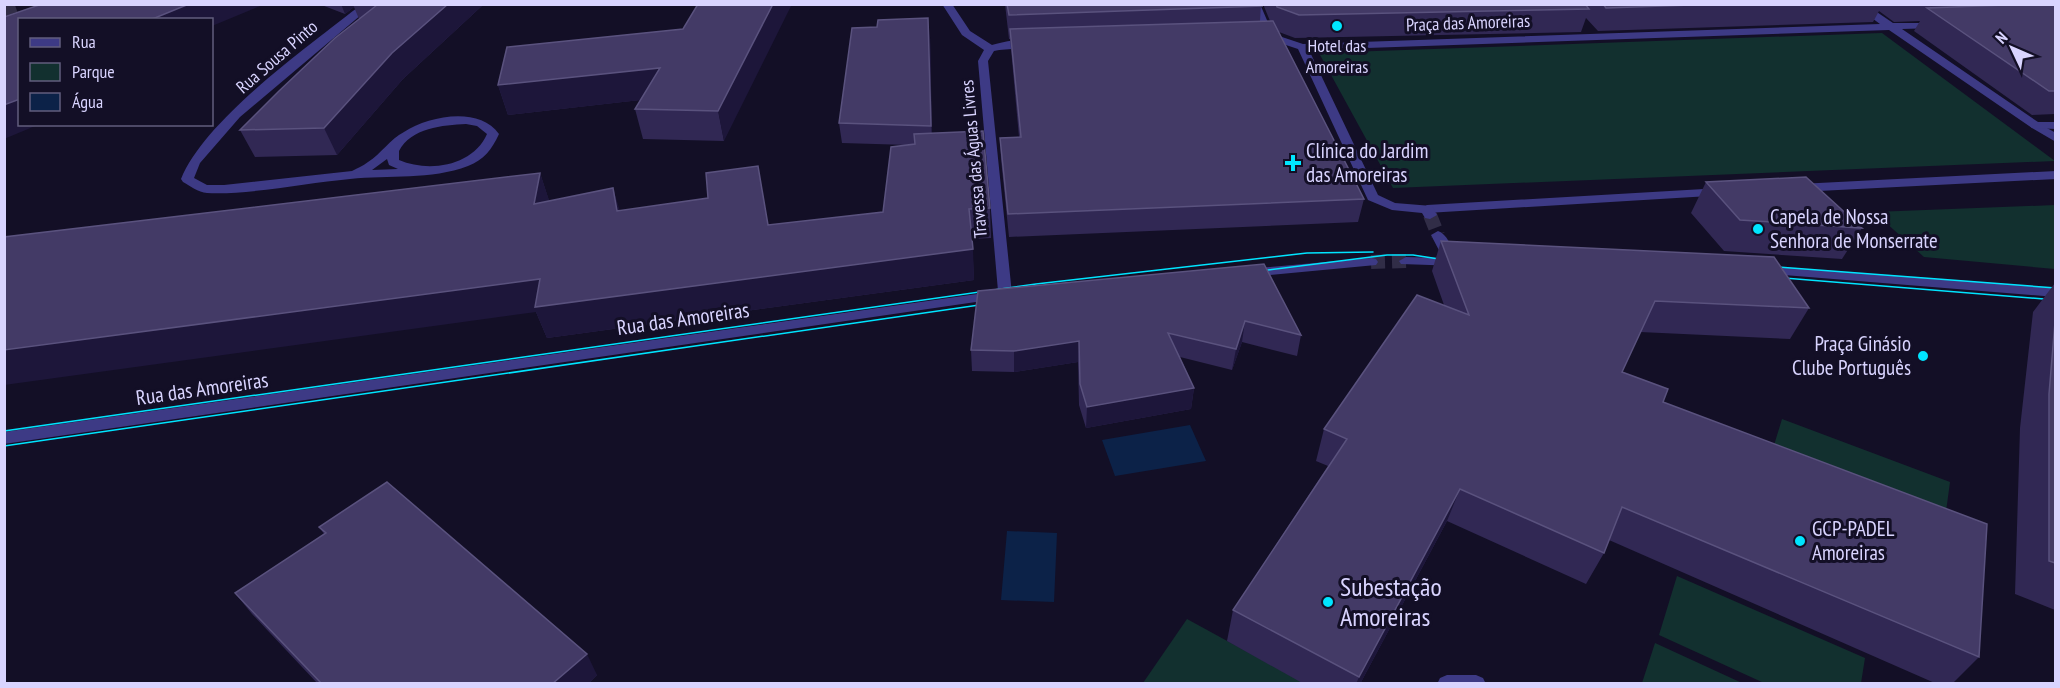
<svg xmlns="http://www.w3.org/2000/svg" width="2060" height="688" viewBox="0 0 2060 688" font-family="'PT Sans Narrow',sans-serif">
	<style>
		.green { fill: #12302f }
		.water { fill: #0c2248 }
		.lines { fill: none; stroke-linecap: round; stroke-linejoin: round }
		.minor-tunnel { stroke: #312d47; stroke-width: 14; stroke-dasharray: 14 7; stroke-linecap: butt }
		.trunk-tunnel { stroke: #312d47; stroke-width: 12; stroke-dasharray: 12 6; stroke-linecap: butt }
		.pedestrian { fill: #3d3a85; fill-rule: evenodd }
		.minor { fill: #3d3a85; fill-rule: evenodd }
		.tram { stroke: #00e5ff; stroke-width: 1.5 }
		.wall { fill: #312854 }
		.shaded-wall { fill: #1d163a }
		.building { fill: #433a66; stroke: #5a527e; stroke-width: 1.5 }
		.poi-dot { fill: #00e5ff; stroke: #130f26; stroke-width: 2 }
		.labels { text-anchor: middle; stroke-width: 6; stroke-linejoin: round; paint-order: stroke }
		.far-street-label { font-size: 18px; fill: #d9d4ff; stroke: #130f26 }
		.far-poi-label { font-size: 18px; fill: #d9d4ff; stroke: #130f26 }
		.poi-label { font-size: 21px; fill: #d9d4ff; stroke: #130f26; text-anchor: start }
		.street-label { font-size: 21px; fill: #d9d4ff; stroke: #130f26 }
		.near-poi-label { font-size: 26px; fill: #d9d4ff; stroke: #130f26; text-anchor: start }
	</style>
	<rect width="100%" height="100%" fill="#130f26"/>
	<path class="green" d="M 1882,33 L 2055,161 L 1393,188 L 1319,53 Z
		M 2055,205 L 2055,269 L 1924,257 L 1874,212 Z
		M 1782,419 L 1950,482 L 1943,534 L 1768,465 Z
		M 1677,576 L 1865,658 L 1861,683 L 1764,683 L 1659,635 Z
		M 1187,619 L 1304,683 L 1143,683 Z
		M 1655,643 L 1742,683 L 1642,683 Z"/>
	<path class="water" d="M 1190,425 L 1206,461 L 1115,476 L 1102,440 Z
		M 1007,531 L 1057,533 L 1054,602 L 1001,600 Z"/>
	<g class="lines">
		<path class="minor-tunnel" d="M 1430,215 L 1438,235
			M 1371,262 L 1406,261"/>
		<path class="trunk-tunnel" d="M 4,10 L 21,4"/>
		<path class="pedestrian" d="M 2036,122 L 2056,133 L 2056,142 L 2032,128 L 2030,126 Z
			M 2056,171 L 2056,179 L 1799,192 L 1793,188 L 1799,184 Z
			M 1721,188 L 1727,192 L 1726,195 L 1427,213 L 1421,209 L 1427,205 Z"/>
		<path class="minor" d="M 362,4 L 374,4 L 240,117 L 200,163 L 194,178 L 207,185 L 224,185 L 352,171 C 357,168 363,166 368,162 C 381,154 390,139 404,132 C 429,116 479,106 499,134 C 492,149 484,160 468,166 C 431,180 389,175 350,179 C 306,183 250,195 207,193 C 198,192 190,186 183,182 L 181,179 C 205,119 310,45 362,4 ZM 466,124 L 477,126 L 487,134 C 473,166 429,173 399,160 L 399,151 C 411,128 443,125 466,124 ZM 387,159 L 389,165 L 398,169 L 372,170 Z
			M 942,4 L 952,4 L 970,31 L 992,45 C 1004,42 1024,36 1035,44 C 1027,50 1006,48 994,51 L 988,61 L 1012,294 L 1010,297 L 4,444 L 4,432 L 998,291 L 978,61 L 984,50 L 962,35 Z
			M 1250,4 L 1260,4 L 1273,34 L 1303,44 L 1880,24 L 1853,4 L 1865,4 L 1893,23 L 1940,23 L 1940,27 L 1936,28 L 1902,29 L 2038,122 L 2056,122 L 2056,129 L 2032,128 L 1889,30 L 1309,50 L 1378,195 L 1395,203 L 1432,206 L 1437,215 L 1430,219 L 1425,218 L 1422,213 L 1392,210 L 1368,200 L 1298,49 L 1259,36 L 1258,34 L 1262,31 Z
			M 1438,231 C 1450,235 1453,255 1461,263 L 1459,266 L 1401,264 L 1399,261 L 1406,257 L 1443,258 L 1431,235 Z
			M 1371,258 L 1376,259 L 1378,262 L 1376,265 L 1248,277 L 1241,273 L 1248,269 Z
			M 1765,266 L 2056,288 L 2056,297 L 1760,273 L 1758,270 Z
			M 1447,675 L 1476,675 L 1483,678 L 1486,684 L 1437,684 L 1440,678 Z"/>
		<path class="tram" d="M 1765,266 L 2056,288
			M 1252,272 L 1387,255 L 1413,255 L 1452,261
			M 1772,277 L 2056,300
			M 4,431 L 1036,284 L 1307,253 L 1373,252
			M 4,446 L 993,303"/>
	</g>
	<path class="wall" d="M 319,4 L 484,4 L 403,79 L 337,155 L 255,157 L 240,130 L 359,19 L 354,7 L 345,14 Z
		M 698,4 L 724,141 L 643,139 L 635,109 L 640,100 L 508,115 L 498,85 L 683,29 Z
		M 1005,4 L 1261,4 L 1260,21 L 1270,21 L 1263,4 L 2055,4 L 2055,114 L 2032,115 L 1914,31 L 1920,21 L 1894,22 L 1879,11 L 1873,22 L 1598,31 L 1586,18 L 1581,32 L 1295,38 L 1279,32 L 1364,199 L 1358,222 L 1009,237 L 1001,159 L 1000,138 L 1019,137 L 1011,49 L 1010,39 L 1009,39 Z
		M 930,37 L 932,133 L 990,208 L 991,238 L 972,239 L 974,280 L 547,338 L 536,312 L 540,173 L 549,201 L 613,188 L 619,211 L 769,225 L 883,212 L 908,145 L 842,143 L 839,123 Z
		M 1706,182 L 1862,228 L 1842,259 L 1724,251 L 1691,213 Z
		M 1441,241 L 1809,308 L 1790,339 L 1640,332 L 1622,372 L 1663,402 L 1979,657 L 1952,684 L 1937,684 L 1609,540 L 1604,553 L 1586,584 L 1447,521 L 1360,684 L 1304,684 L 1227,641 L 1233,610 L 1328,466 L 1316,461 L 1324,429 L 1444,305 L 1432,271 Z
		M 1264,264 L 1301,335 L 1297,356 L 1242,342 L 1232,370 L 1180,357 L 1194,388 L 1191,409 L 1086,428 L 1079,405 L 1078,362 L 1014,372 L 972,371 L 971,350 Z
		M 2055,283 L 2055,610 L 2015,594 L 2020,428 L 2033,312 Z
		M 319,527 L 597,675 L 588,684 L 318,684 L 252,614 L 235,593 L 324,534 Z"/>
	<path class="shaded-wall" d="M 189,4 L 265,4 L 212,26 L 212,20 L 150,20 Z
		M 341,4 L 353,4 L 354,7 L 345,14 Z
		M 448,4 L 484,4 L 403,79 L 337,155 L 324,128 L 392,53 Z
		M 773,4 L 792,4 L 724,141 L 718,111 Z
		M 928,18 L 930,37 L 932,146 L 931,126 Z
		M 660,68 L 667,97 L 508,115 L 498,85 Z
		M 20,99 L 20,124 L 40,124 L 4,139 L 4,105 Z
		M 540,173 L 550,203 L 534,204 Z
		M 613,188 L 622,218 L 617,211 Z
		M 973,249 L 974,280 L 547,338 L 536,312 L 4,385 L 4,350 L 540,279 Z
		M 1245,321 L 1242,342 L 1232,370 L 1236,349 Z
		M 1079,341 L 1078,362 L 1014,372 L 1014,351 Z
		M 1194,388 L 1191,409 L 1086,428 L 1087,407 Z
		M 1460,489 L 1447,521 L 1360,684 L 1356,684 L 1359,677 Z
		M 587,654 L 597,675 L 588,684 L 552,684 Z"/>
	<path class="building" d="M 42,4 L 189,4 L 150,20 L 20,20 L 20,99 L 4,105 L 4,17 Z
		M 375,4 L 448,4 L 392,53 L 324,128 L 240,130 L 279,91 L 335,38 L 377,5 Z
		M 698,4 L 773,4 L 718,111 L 635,109 L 660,68 L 498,85 L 507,47 L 683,29 Z
		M 1007,4 L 1261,4 L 1262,6 L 1009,15 Z
		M 1276,4 L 1585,4 L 1589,9 L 1299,15 L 1277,7 Z
		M 1603,4 L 1720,4 L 1606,8 Z
		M 2032,4 L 2055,4 L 2055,91 L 2049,91 L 1927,8 Z
		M 928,18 L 931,126 L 839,123 L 852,28 L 877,27 L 878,20 Z
		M 1273,21 L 1364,199 L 1008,214 L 1000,138 L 1021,137 L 1010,29 Z
		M 983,131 L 990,208 L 969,209 L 973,249 L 535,307 L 540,279 L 4,350 L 4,237 L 540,173 L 534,204 L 613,188 L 617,211 L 708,198 L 706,173 L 758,166 L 768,225 L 883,212 L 891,147 L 915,144 L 914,134 Z
		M 1806,177 L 1862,228 L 1740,220 L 1706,182 Z
		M 1441,241 L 1774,257 L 1809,308 L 1655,301 L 1622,372 L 1668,389 L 1663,402 L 1987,524 L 1979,657 L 1622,507 L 1604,553 L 1460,489 L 1359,677 L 1233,610 L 1347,439 L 1324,429 L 1417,295 L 1469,315 Z
		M 1264,264 L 1301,335 L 1245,321 L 1236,349 L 1168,333 L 1194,388 L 1087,407 L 1080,384 L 1079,341 L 1014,351 L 971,350 L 978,291 Z
		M 2055,322 L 2055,563 L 2049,561 L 2049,394 Z
		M 387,482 L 587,654 L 552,684 L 322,684 L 235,593 L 326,533 L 319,527 Z"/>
	<g class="poi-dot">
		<circle cx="1337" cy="26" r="6"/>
		<path d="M1290 154h6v6h6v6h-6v6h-6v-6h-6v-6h6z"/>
		<circle cx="1758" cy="229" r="6"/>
		<circle cx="1923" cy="356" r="6"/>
		<circle cx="1800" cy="541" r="6"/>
		<circle cx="1328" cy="602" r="6"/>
	</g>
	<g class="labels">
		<g class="far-street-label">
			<text transform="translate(1468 23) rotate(-2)" y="6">Praça das Amoreiras</text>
			<text transform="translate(277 57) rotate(-41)" y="6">Rua Sousa Pinto</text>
			<text transform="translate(974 159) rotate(-95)" y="6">Travessa das Águas Livres</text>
		</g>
		<g class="far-poi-label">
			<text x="1337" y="52">Hotel das<tspan x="1337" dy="21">Amoreiras</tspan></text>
		</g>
		<g class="poi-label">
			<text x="1306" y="158">Clínica do Jardim<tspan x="1306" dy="24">das Amoreiras</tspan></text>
			<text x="1770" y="224">Capela de Nossa<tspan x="1770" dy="24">Senhora de Monserrate</tspan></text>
			<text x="1911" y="351" text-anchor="end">Praça Ginásio<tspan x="1911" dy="24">Clube Português</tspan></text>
			<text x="1812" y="536">GCP-PADEL<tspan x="1812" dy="24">Amoreiras</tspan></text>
		</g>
		<g class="street-label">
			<text transform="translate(683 319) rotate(-8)" y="7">Rua das Amoreiras</text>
			<text transform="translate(202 389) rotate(-8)" y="7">Rua das Amoreiras</text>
		</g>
		<g class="near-poi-label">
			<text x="1340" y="596">Subestação<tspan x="1340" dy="30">Amoreiras</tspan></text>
		</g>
	</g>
	<rect width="2060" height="688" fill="none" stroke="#d9d4ff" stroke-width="12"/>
	<rect x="18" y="18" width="195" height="108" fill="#130f26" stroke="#625e7d" stroke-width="1.5"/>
	<rect x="30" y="38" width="30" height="9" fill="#3d3a85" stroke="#625e7d" stroke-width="1.5"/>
	<text x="72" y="48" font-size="18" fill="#d9d4ff">Rua</text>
	<rect x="30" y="63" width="30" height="18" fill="#12302f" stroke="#625e7d" stroke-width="1.5"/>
	<text x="72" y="78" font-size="18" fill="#d9d4ff">Parque</text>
	<rect x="30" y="93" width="30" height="18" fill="#0c2248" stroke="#625e7d" stroke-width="1.5"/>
	<text x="72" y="108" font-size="18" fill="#d9d4ff">Água</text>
	<g transform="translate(2012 48) rotate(314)" stroke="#130f26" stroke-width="4.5" paint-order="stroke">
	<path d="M0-4.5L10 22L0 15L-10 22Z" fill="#d9d4ff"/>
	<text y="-9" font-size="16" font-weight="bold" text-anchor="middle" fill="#d9d4ff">N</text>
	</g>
</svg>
